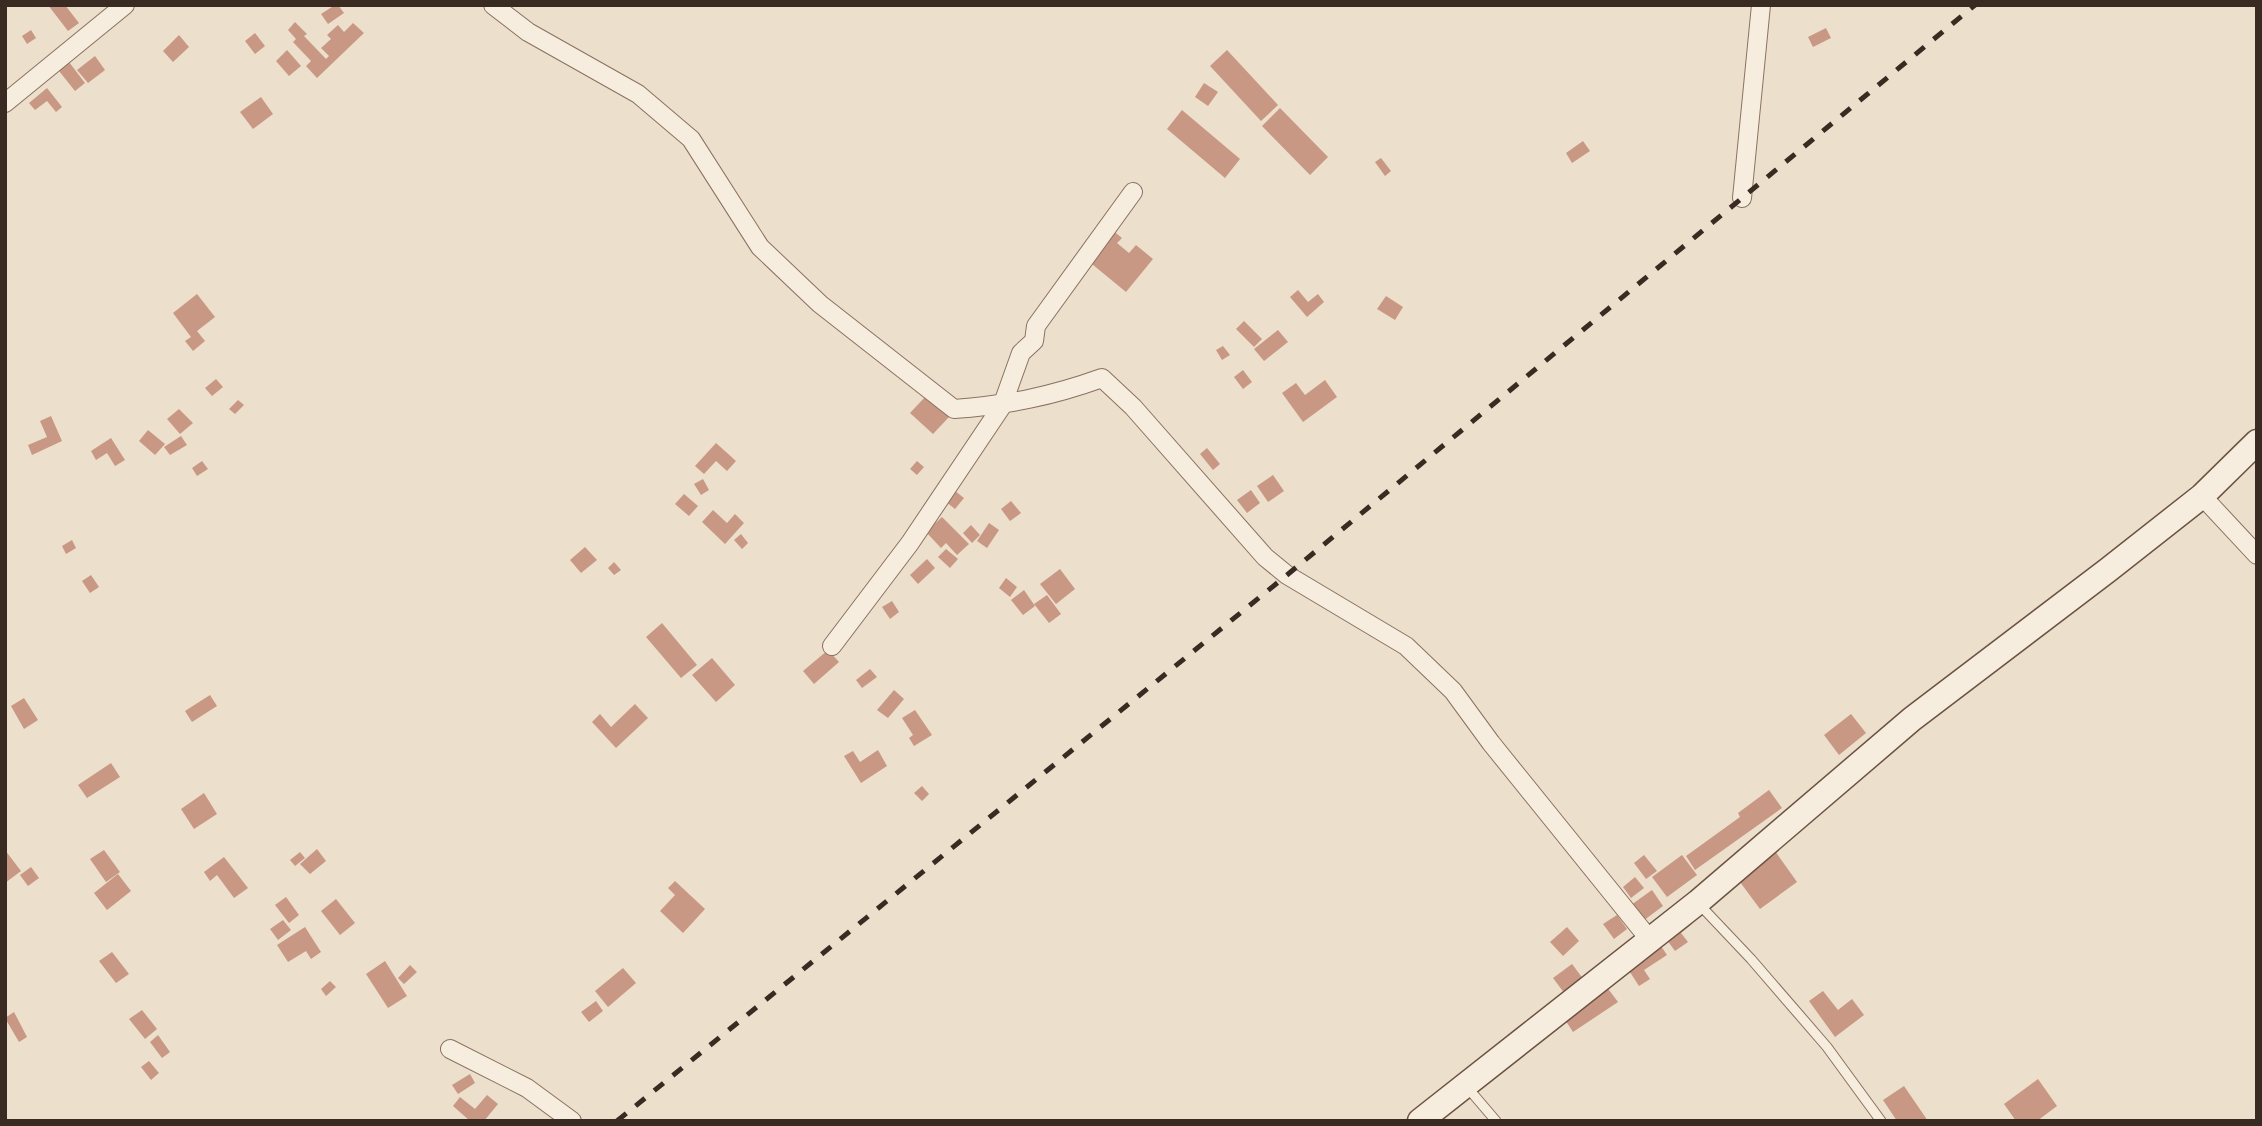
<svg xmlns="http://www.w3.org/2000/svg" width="2262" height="1126" viewBox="0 0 2262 1126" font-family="'Times New Roman',serif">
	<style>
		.building { fill: #c89884 }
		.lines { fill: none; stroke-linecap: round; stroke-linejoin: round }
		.service-casing { stroke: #897160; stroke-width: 11 }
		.minor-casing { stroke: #897160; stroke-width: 20 }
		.secondary-casing { stroke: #6b5243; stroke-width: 27 }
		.service { stroke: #f7edde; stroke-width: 9 }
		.minor { stroke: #f7edde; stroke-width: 18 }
		.secondary { stroke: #f7edde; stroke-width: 24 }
		.rail { stroke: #3a2b22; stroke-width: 5; stroke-dasharray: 12 12; stroke-linecap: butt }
	</style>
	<rect width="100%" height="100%" fill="#ecdfcb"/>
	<path class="building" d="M 48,5 L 65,5 L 79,23 L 68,31 Z
		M 335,5 L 338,5 L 344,13 L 328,24 L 321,14 Z
		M 295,22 L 307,34 L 304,36 L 326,59 L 329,56 L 321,48 L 331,39 L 327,35 L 338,25 L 344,32 L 353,23 L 364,33 L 317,78 L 306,66 L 311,61 L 293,42 L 296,39 L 288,30 Z
		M 1826,28 L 1831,38 L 1813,47 L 1808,37 Z
		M 31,30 L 36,38 L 27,44 L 22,36 Z
		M 255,33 L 265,46 L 255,54 L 245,41 Z
		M 179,35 L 189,47 L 173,62 L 163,51 Z
		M 287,50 L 301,66 L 289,76 L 276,61 Z
		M 1227,50 L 1278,105 L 1261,121 L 1210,66 Z
		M 95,56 L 105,70 L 88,83 L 77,70 Z
		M 69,62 L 85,83 L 75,91 L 59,71 Z
		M 1204,83 L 1218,92 L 1208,106 L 1195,97 Z
		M 47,88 L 62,107 L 56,112 L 47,101 L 35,110 L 29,103 Z
		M 261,97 L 273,114 L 253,129 L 240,112 Z
		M 1280,108 L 1328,157 L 1310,175 L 1262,126 Z
		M 1182,110 L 1240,159 L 1225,178 L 1167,129 Z
		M 1583,141 L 1590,151 L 1572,163 L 1566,153 Z
		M 1381,158 L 1391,171 L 1385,176 L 1375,162 Z
		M 1106,225 L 1122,238 L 1117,243 L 1129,253 L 1136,245 L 1153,259 L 1126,292 L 1081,255 Z
		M 1298,290 L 1308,302 L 1318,294 L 1324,302 L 1307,317 L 1290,297 Z
		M 197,294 L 215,317 L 197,331 L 205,341 L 193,351 L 185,341 L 191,337 L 173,313 Z
		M 1386,296 L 1403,307 L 1395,320 L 1377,309 Z
		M 1244,321 L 1262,339 L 1254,347 L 1236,329 Z
		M 1278,330 L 1288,342 L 1264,361 L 1254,349 Z
		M 1223,346 L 1230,355 L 1222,360 L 1216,350 Z
		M 1243,370 L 1252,382 L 1243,389 L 1234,377 Z
		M 216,379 L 223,387 L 212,396 L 205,388 Z
		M 1325,380 L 1337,397 L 1303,422 L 1282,393 L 1296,383 L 1305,395 Z
		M 926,396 L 949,417 L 933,434 L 910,413 Z
		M 238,400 L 244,405 L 235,414 L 229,409 Z
		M 179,409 L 193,423 L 180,434 L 167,419 Z
		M 51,416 L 62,441 L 32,455 L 28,445 L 47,437 L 40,421 Z
		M 148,430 L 165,444 L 155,455 L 139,441 Z
		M 181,436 L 187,445 L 170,455 L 164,447 Z
		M 111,438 L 125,460 L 115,466 L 107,453 L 96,460 L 91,451 Z
		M 716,443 L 736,461 L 727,471 L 716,461 L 704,474 L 695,466 Z
		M 1207,448 L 1220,464 L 1213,470 L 1200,454 Z
		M 202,461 L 208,469 L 197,476 L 192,468 Z
		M 917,461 L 924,467 L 917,475 L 910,469 Z
		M 1273,475 L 1284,491 L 1268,502 L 1257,486 Z
		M 703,479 L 709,490 L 701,495 L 694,484 Z
		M 950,487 L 964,498 L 955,509 L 941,498 Z
		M 1251,490 L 1260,503 L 1247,513 L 1237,500 Z
		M 684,494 L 698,506 L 689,516 L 675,504 Z
		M 1011,501 L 1021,513 L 1010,521 L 1001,509 Z
		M 713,510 L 727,523 L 735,514 L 744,523 L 725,544 L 702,522 Z
		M 942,517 L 969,544 L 957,555 L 946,543 L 941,548 L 926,532 Z
		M 989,523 L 999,530 L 987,548 L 977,541 Z
		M 971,525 L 980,535 L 972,543 L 963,533 Z
		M 741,534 L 748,543 L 742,549 L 734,540 Z
		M 72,540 L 76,548 L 66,554 L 62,546 Z
		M 585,547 L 597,560 L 581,573 L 570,560 Z
		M 946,549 L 958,559 L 950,568 L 938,557 Z
		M 927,559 L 935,568 L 918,584 L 910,575 Z
		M 614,562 L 621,570 L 614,575 L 608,568 Z
		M 1060,569 L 1075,589 L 1056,604 L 1040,584 Z
		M 91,575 L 99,587 L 90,593 L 82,581 Z
		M 1006,578 L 1017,587 L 1010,597 L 999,588 Z
		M 1024,590 L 1035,606 L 1023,615 L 1011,600 Z
		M 1047,595 L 1061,614 L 1049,623 L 1034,604 Z
		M 892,601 L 899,612 L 890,619 L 882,607 Z
		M 662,623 L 697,665 L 681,678 L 646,637 Z
		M 828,650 L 839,662 L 814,684 L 803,671 Z
		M 712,658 L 735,685 L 716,702 L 692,675 Z
		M 870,669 L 877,677 L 862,688 L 856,680 Z
		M 894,690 L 904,699 L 888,718 L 877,710 Z
		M 210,695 L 217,706 L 192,722 L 185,711 Z
		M 24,698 L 38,720 L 24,729 L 11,706 Z
		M 635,704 L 648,718 L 616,748 L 592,722 L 600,714 L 611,727 Z
		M 915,710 L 932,735 L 914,746 L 909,738 L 913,735 L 902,718 Z
		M 1851,714 L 1866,733 L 1839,755 L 1824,735 Z
		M 878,750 L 887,766 L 861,783 L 844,756 L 853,751 L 860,762 Z
		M 111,763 L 120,777 L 87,798 L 78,785 Z
		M 922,786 L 929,794 L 922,801 L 914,793 Z
		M 1769,790 L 1782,808 L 1695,870 L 1686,856 L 1740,817 L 1738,813 Z
		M 204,793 L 217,814 L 194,829 L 181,809 Z
		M 317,849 L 326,861 L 310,874 L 300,864 Z
		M 5,850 L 21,871 L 5,883 Z
		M 104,850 L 120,872 L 106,882 L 90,859 Z
		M 1775,851 L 1797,882 L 1760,909 L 1737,878 Z
		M 300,852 L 305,858 L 295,866 L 290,860 Z
		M 1644,855 L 1657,871 L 1646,879 L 1634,863 Z
		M 1682,855 L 1697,875 L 1667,897 L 1652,877 Z
		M 224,857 L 248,888 L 234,898 L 217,875 L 210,881 L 204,872 Z
		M 31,867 L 39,878 L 28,886 L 20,875 Z
		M 118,874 L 131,891 L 107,910 L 94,893 Z
		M 1635,877 L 1644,888 L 1631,898 L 1623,887 Z
		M 675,881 L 705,909 L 683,933 L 660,911 L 675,895 L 668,888 Z
		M 1652,890 L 1663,906 L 1643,921 L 1631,905 Z
		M 286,897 L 299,915 L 289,923 L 275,905 Z
		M 336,899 L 355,923 L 340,935 L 321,911 Z
		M 1617,915 L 1627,929 L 1614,939 L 1603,924 Z
		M 1688,918 L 1692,924 L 1681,933 L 1688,942 L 1675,951 L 1664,936 Z
		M 283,920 L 291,930 L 278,940 L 270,929 Z
		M 305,927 L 321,952 L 311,959 L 306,951 L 288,962 L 277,945 Z
		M 1567,927 L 1579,941 L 1563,956 L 1550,942 Z
		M 1659,943 L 1667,955 L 1644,970 L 1650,979 L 1639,986 L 1626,966 Z
		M 112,952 L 129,974 L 116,983 L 99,961 Z
		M 385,961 L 407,996 L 388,1008 L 366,974 Z
		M 1572,964 L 1584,980 L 1565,994 L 1553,978 Z
		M 410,965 L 417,972 L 404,984 L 398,978 Z
		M 623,968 L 636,983 L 608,1007 L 595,991 Z
		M 330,981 L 336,987 L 326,996 L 321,989 Z
		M 1606,986 L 1618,1002 L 1573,1032 L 1562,1015 Z
		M 1823,991 L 1838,1010 L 1852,999 L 1864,1015 L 1835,1037 L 1809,1001 Z
		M 596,1001 L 603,1011 L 589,1022 L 581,1012 Z
		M 142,1010 L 157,1029 L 145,1039 L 129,1019 Z
		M 14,1012 L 27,1037 L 19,1042 L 5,1018 Z
		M 158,1035 L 170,1052 L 162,1058 L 150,1042 Z
		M 149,1061 L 159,1073 L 151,1080 L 141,1067 Z
		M 470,1074 L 475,1083 L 458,1094 L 452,1085 Z
		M 2038,1079 L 2057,1106 L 2037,1121 L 2016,1121 L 2004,1104 Z
		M 1904,1086 L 1928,1121 L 1897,1121 L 1883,1100 Z
		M 487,1095 L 498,1104 L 484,1121 L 470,1121 L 453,1106 L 460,1097 L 475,1109 Z"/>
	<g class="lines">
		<g class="service-casing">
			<path id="service" d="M 1698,903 L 1751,959 L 1827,1047 L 1881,1121
				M 1467,1087 L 1496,1121"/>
		</g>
		<g class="minor-casing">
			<path id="minor" d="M 493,5 L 528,32 L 638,94 L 691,139 L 760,247 L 820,304 L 954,409 C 1008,405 1052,396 1102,378 L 1133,407 L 1265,557 L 1287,575 L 1406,646 L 1453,691 L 1491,743 L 1650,940
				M 5,103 L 125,5
				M 1742,198 L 1761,5
				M 2202,496 L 2257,555
				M 832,646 L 910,543 L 1002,406 L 1021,353 L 1034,341 L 1036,326 L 1133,192
				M 450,1049 L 527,1088 L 572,1121"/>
		</g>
		<g class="secondary-casing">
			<path id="secondary" d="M 1420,1121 L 1698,902 L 1912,719 L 2108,570 L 2202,496 L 2257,442"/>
		</g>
		<use href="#service" class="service"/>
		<use href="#minor" class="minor"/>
		<use href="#secondary" class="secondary"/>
		<path class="rail" d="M 617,1121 L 1287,575 L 1975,5"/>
	</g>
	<rect width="2262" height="1126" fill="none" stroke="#3a2b22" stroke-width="14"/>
</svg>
